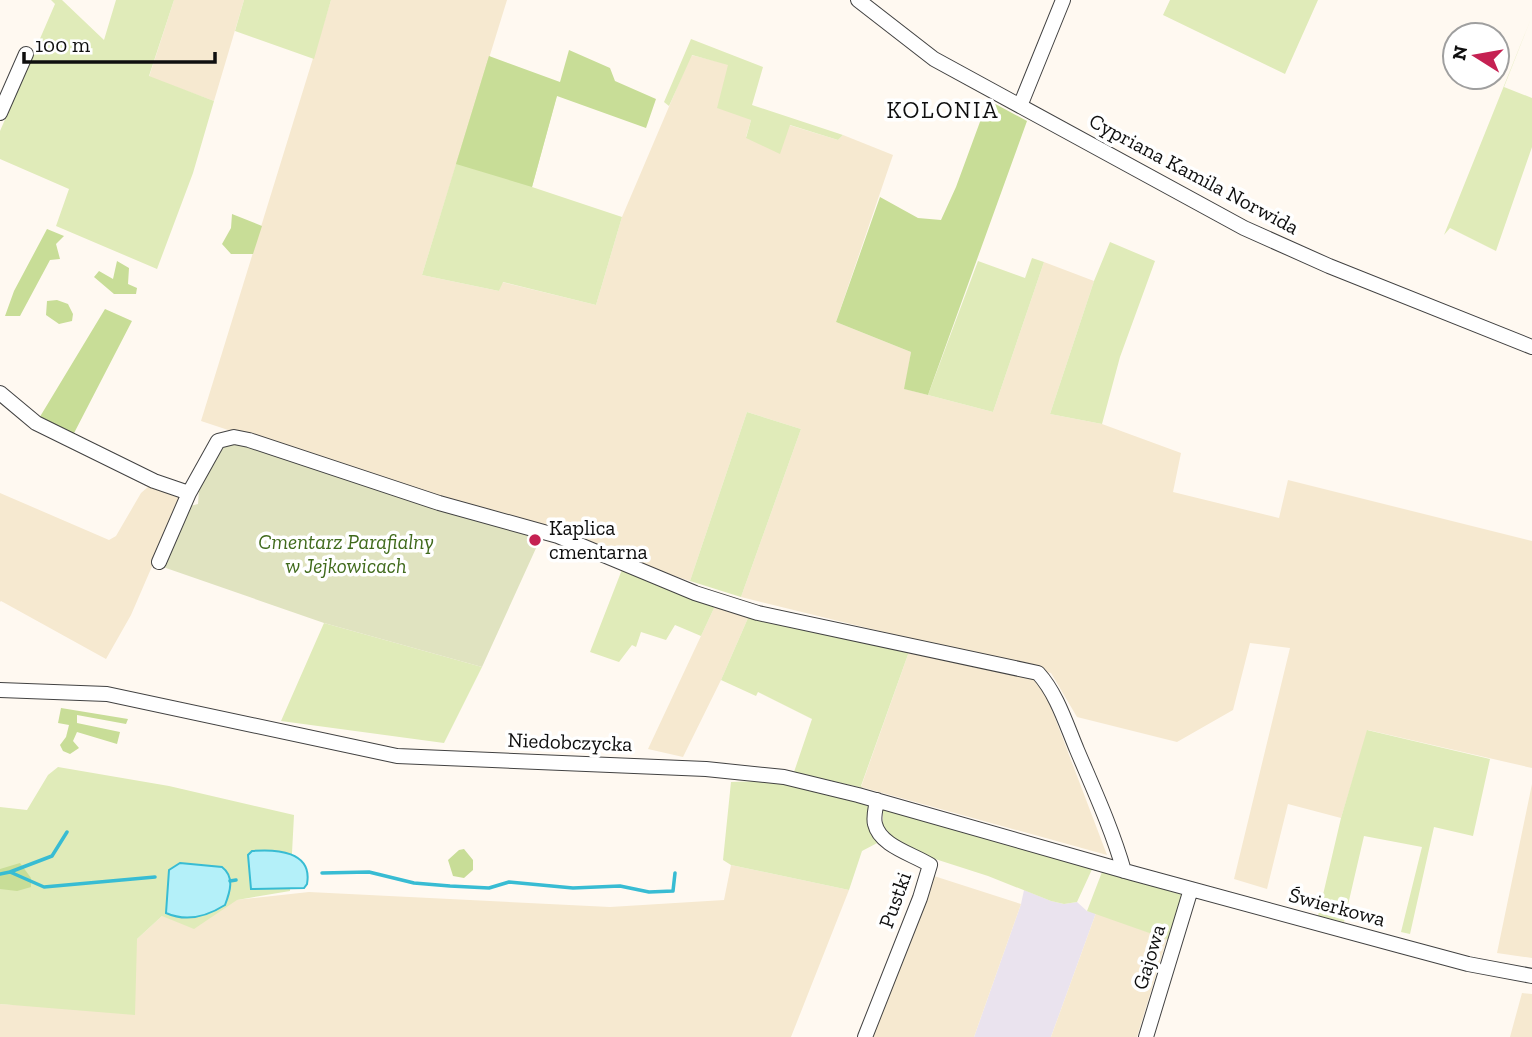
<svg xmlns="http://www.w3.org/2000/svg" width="1532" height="1037" viewBox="0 0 1532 1037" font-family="'Zilla Slab',serif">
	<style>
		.industrial { fill: #eae3ee }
		.farmland { fill: #f6e9d0 }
		.green { fill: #e0ebb9 }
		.forest { fill: #c8dd97 }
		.cemetery { fill: #e0e3c0 }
		.water { fill: #b4f0f9; stroke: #38bcd3; stroke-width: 2 }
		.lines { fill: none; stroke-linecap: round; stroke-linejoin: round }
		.stream { stroke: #38bcd3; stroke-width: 3.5 }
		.minor-casing { stroke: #424242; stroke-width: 16 }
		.minor { stroke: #fff; stroke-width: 14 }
		.poi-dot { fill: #c52152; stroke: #fff; stroke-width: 2.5 }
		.labels { text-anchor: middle; stroke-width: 7; stroke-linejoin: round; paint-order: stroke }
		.street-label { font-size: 21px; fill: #0f0f0f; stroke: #fff }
		.poi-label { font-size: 21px; fill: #0f0f0f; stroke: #fff; text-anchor: start }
		.park-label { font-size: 21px; font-style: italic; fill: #406a1c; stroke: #fff }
		.neighbourhood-label { font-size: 23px; letter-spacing: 2px; fill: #0f0f0f; stroke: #fff }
	</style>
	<rect width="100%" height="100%" fill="#fff9f1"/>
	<path class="industrial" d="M 1024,890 L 1051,901 L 1064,904 L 1077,902 L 1087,911 L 1096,913 L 1051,1037 L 974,1037 L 1021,904 Z"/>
	<path class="farmland" d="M 174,0 L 244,0 L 214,101 L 149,77 Z
		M 331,0 L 507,0 L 422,275 L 499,291 L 502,282 L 596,305 L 622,217 L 691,55 L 728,64 L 751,120 L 746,137 L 789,125 L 838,140 L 843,135 L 893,155 L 836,322 L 911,352 L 905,389 L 993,412 L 1044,262 L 1094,281 L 1050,414 L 1102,424 L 1181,453 L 1173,492 L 1279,518 L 1288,480 L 1532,541 L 1532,768 L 1368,730 L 1341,818 L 1288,804 L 1267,889 L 1234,879 L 1290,648 L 1250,643 L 1233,710 L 1177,742 L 1077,717 L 1051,673 L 741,597 L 801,429 L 747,412 L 690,581 L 441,501 L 201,421 Z
		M 149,486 L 182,497 L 131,615 L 106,659 L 1,601 L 0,602 L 0,493 L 109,540 L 116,536 L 141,493 Z
		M 715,606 L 748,618 L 721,680 L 683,757 L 648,749 Z
		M 911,646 L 1038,673 L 1107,855 L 861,787 Z
		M 1532,784 L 1532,958 L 1497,953 Z
		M 731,865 L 849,890 L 791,1037 L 0,1037 L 0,1004 L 14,1005 L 137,939 L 162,916 L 235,900 L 309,892 L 610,907 L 724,900 Z
		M 934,876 L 1021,904 L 974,1037 L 871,1037 Z
		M 1096,913 L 1167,939 L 1137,1037 L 1051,1037 Z
		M 1522,993 L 1532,994 L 1532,1037 L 1510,1037 Z"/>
	<path class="green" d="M 51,0 L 62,0 L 104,40 L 116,0 L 174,0 L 149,76 L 214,101 L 193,173 L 157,269 L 56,226 L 69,189 L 0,159 L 0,131 L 55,4 Z
		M 244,0 L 331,0 L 314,59 L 235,31 Z
		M 1170,0 L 1318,0 L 1285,74 L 1163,15 Z
		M 1532,16 L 1504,87 L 1532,98 L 1532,147 L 1496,251 L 1450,228 L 1444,235 Z
		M 691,39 L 763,67 L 752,105 L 843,135 L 838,140 L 790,125 L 780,154 L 746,138 L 751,120 L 717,108 L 728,65 L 692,55 L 669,106 L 664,102 Z
		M 489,56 L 557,95 L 532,187 L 622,217 L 596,305 L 503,282 L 499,291 L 422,275 Z
		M 1110,242 L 1155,261 L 1120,357 L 1102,424 L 1050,414 L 1094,281 Z
		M 1032,258 L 1044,262 L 993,412 L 928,395 L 978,261 L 1025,278 Z
		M 747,412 L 801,429 L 741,597 L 690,581 Z
		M 623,567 L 715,606 L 701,636 L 675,625 L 666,640 L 641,632 L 636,647 L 632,645 L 619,662 L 590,652 Z
		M 752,615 L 911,646 L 861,786 L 863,788 L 794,772 L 812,719 L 758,692 L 756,696 L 721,680 L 748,618 Z
		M 324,623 L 482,667 L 444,743 L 281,721 Z
		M 1367,730 L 1490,759 L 1473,836 L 1434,827 L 1410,934 L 1401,932 L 1422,847 L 1364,836 L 1344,922 L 1318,916 L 1341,818 Z
		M 58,767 L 169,786 L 294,815 L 290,891 L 237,900 L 194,929 L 162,916 L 137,939 L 135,1015 L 0,1004 L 0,807 L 27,810 L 48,775 Z
		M 762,781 L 832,792 L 871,803 L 881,841 L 862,851 L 849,890 L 731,865 L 723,860 L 731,782 Z
		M 883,809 L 1094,865 L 1077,902 L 1064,904 L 1051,901 L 988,876 L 932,858 L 894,838 L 883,826 Z
		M 1102,872 L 1109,873 L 1183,895 L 1172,941 L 1087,911 Z"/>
	<path class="forest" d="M 569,50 L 610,68 L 615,81 L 656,99 L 646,128 L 557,96 L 532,187 L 456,164 L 489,56 L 560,82 Z
		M 988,100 L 1027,121 L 928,395 L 904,389 L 911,352 L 836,322 L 880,197 L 918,218 L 941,220 L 956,187 Z
		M 232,214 L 262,226 L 253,254 L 231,254 L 222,244 L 231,228 Z
		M 47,229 L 64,236 L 56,244 L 60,259 L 50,260 L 20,316 L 5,316 L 14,291 Z
		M 117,261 L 129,268 L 128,284 L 137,288 L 136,294 L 114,294 L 94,277 L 99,271 L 113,279 Z
		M 57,300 L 68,304 L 73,314 L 72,321 L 59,324 L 46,315 L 47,301 Z
		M 105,309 L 132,321 L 72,437 L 38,420 Z
		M 61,708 L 128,719 L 126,724 L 77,715 L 77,723 L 120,732 L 117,744 L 77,732 L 73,741 L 79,748 L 70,754 L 63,751 L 60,745 L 66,737 L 69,725 L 58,723 Z
		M 464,849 L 473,860 L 473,870 L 464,878 L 453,876 L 448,860 L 459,850 Z
		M 20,863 L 31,878 L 31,887 L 17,891 L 0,889 L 0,869 Z"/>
	<path class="cemetery" d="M 241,442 L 542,535 L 482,667 L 324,623 L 163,567 L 190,506 L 198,504 L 199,490 L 212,463 L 226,444 Z"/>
	<path class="water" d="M 252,851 C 276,849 313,851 307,884 L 304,888 L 251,889 L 248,855 Z
		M 180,863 L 222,867 C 235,877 230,892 225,905 C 206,917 186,922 166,913 L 169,870 Z"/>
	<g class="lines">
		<path class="stream" d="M 10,872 L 52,856 L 67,832
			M 322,873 L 369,872 L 414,883 L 450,886 L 489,888 L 509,882 L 573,888 L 620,886 L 649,892 L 673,891 L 675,873
			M 0,874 L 10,872 L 44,887 L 155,877
			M 230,881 L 236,880"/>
		<g class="minor-casing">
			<path id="minor" d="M 858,0 L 934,59 L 1244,228 L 1329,266 L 1532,347
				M 1020,106 L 1063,0
				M 0,113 L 26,54
				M 0,393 L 36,423 L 154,481 L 189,493
				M 159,562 L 189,493 L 218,441 L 234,437 L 249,440 L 439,503 L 558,536 L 695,593 L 758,613 L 1038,673 C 1057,694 1066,724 1077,750 C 1094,790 1112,829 1124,871
				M 0,690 L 107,694 L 397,756 L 706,769 L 784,777 L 858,795 L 1132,873 L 1401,946 L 1468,964 L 1532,976
				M 865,1037 L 920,898 L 930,865 C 913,854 880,846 875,824 C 873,817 876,807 877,800
				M 1146,1037 L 1191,889"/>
		</g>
		<use href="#minor" class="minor"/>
	</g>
	<circle class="poi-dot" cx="535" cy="540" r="7"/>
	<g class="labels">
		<g class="street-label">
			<text transform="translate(1194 174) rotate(28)" y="7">Cypriana Kamila Norwida</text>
			<text transform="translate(570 742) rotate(2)" y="7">Niedobczycka</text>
			<text transform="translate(895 900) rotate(-70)" y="7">Pustki</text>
			<text transform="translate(1337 907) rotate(15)" y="7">Świerkowa</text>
			<text transform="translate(1149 957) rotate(-73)" y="7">Gajowa</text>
		</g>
		<g class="poi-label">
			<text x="549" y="535">Kaplica<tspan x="549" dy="24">cmentarna</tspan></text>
		</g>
		<g class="park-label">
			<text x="346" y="549">Cmentarz Parafialny<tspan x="346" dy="24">w Jejkowicach</tspan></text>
		</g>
		<g class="neighbourhood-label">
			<text x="943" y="118">KOLONIA</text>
		</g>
	</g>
	<g transform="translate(1476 56) rotate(281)"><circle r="33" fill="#ffffff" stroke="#9f9f9f" stroke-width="2"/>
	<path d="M0-5L12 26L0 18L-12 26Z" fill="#c52152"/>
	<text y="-10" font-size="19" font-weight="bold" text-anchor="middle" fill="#0f0f0f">N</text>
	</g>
	<path d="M24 52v10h191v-10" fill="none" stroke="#0f0f0f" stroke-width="3.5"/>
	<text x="35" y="52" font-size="21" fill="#0f0f0f" stroke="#ffffff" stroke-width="5" paint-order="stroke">100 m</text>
</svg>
